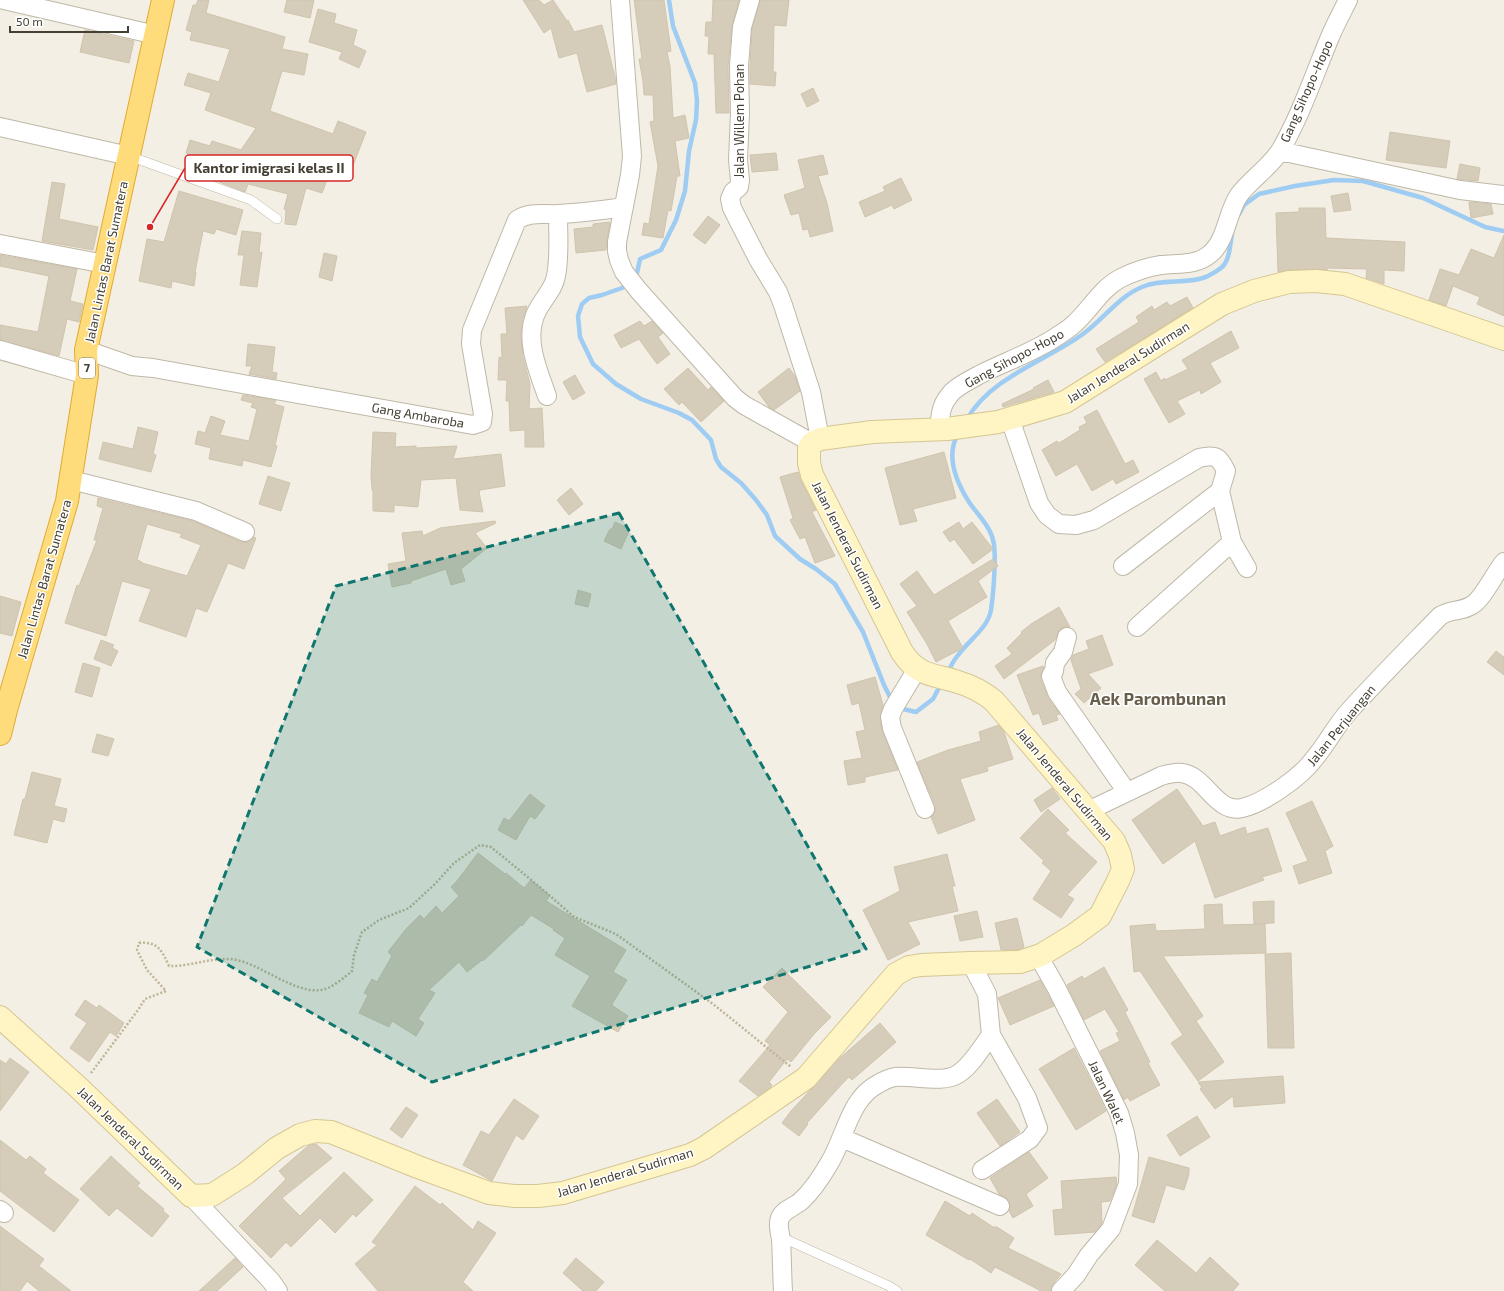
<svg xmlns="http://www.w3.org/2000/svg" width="1504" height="1291" viewBox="0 0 1504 1291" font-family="'Exo 2',sans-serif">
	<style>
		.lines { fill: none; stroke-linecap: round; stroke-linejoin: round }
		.stream { stroke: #9eccf2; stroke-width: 4.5 }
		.building { fill: #d5ccba; stroke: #d0c4ad; fill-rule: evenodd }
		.service-casing { stroke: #bfb8a7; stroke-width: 10 }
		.minor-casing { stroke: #bfb8a7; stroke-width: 20 }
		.secondary-casing { stroke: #d5c693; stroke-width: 24 }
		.trunk-casing { stroke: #e2aa30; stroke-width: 24 }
		.path { stroke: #c1b498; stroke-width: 2.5; stroke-dasharray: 2 2; stroke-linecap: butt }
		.service { stroke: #fff; stroke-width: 9 }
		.minor { stroke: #fff; stroke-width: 18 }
		.secondary { stroke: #fff4c3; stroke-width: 22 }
		.trunk { stroke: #ffdc7b; stroke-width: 22 }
		.marked { fill: #0f766e; fill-opacity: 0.2; stroke: #0f766e; stroke-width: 3; stroke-dasharray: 8 5; stroke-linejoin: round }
		.labels { text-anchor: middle; stroke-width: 3; stroke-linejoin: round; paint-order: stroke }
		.shield { fill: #fff; stroke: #7d7971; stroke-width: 1 }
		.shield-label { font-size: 12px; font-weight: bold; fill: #454034 }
		.street-label { font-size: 13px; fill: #454034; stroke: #fff }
		.district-label { font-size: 17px; font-weight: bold; fill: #695e4b; stroke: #fff }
		.leader { fill: none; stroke: #d62828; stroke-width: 1.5 }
		.callout-dot { fill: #d62828; stroke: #fff; stroke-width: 1.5 }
		.callout { fill: #fff; stroke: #d62828; stroke-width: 1.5 }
		.callout-label { font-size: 14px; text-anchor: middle; font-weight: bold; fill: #454034 }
	</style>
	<rect width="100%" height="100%" fill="#f3efe5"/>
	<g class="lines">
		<path class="stream" d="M 1238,216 L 1244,205 L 1259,194 L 1295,186 L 1334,180 L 1363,181 L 1423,198 L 1485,227 L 1504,231
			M 633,279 L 637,273 L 640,259 L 661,250 L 676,220 L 685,191 L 689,151 L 696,120 L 697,101 L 695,83 L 673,26 L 669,0
			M 628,284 L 622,288 L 602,295 L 589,298 L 582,304 L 578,316 L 580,337 L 593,364 L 616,384 L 641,399 L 679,413 L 692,420 L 711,440 L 716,459 L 721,467 L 741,483 L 756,500 L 767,515 L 775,536 L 800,559 L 816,569 L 835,584 L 863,632 L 884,685 L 890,697 L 894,701
			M 967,419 C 991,377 1046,361 1083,334 C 1104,319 1118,297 1142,287 C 1162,278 1189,285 1208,276 C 1212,274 1217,271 1221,268 C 1230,261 1230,244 1232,234
			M 948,672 C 951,666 954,659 959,654 C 969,640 988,628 991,610 C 993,597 997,553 993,540 C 990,526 977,514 969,502 C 957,483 945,456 958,434
			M 900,706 L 903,709 L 916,712 L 933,699 L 941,684"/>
	</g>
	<path class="building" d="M 198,0 L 209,0 L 206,13 L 285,37 L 282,49 L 308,54 L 304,75 L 282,71 L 270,111 L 333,134 L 338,121 L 366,132 L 352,168 L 334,161 L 322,193 L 306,188 L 296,225 L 285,224 L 286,210 L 284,209 L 288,194 L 248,184 L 245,192 L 222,183 L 204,175 L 210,161 L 186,153 L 190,140 L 210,146 L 212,141 L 241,150 L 256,128 L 205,110 L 211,93 L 184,85 L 188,73 L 219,82 L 230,49 L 190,40 L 192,32 L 186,30 L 193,5 L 196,5 Z
		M 287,0 L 314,0 L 310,18 L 284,12 Z
		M 523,0 L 539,0 L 544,5 L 553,0 L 567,21 L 568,20 L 574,32 L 602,25 L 615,77 L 616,84 L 587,92 L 577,53 L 559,58 L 551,28 L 544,33 Z
		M 634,0 L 664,0 L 671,51 L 667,52 L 670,66 L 673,118 L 685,115 L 689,138 L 675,141 L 680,176 L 677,176 L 671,211 L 668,210 L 663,238 L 642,235 L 644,223 L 649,224 L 658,166 L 650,122 L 654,121 L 653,95 L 644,95 L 643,81 L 639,59 L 642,59 Z
		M 713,0 L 739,0 L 732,26 L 728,66 L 729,113 L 716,113 L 714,54 L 708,54 L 709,36 L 705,36 L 706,22 L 712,22 Z
		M 760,0 L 789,0 L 786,26 L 774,25 L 773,72 L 776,72 L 775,86 L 750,84 L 750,66 L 752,29 Z
		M 318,9 L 336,14 L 334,23 L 357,30 L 353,45 L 366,51 L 359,68 L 339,59 L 342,52 L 309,42 Z
		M 85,30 L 134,41 L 129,63 L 80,52 Z
		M 813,88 L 819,101 L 807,107 L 801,94 Z
		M 1390,132 L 1450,141 L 1446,168 L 1386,160 Z
		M 776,153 L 778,170 L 752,172 L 750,155 Z
		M 823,155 L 828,174 L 818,176 L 827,203 L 833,231 L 810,237 L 808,229 L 803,230 L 799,213 L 791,215 L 784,195 L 805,188 L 798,160 Z
		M 1460,164 L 1480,168 L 1478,181 L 1457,179 Z
		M 901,178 L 912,200 L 894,209 L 892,205 L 865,217 L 859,202 L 885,191 L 883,187 Z
		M 52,182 L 65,184 L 59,219 L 98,227 L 93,250 L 42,241 Z
		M 179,191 L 243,210 L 236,235 L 216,229 L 214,234 L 203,231 L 195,272 L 196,272 L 194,286 L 172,281 L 171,288 L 139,281 L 147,239 L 164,242 Z
		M 1348,193 L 1351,210 L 1334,212 L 1331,196 Z
		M 1469,202 L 1491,204 L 1493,214 L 1471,218 Z
		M 1299,208 L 1325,208 L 1326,238 L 1405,242 L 1404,271 L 1384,270 L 1384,284 L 1366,278 L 1367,269 L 1327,268 L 1327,270 L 1289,270 L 1278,272 L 1276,213 L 1299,212 Z
		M 708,216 L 720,225 L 705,244 L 693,235 Z
		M 610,222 L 607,240 L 606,250 L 576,253 L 574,229 L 593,227 L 593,224 Z
		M 242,231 L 261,233 L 259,253 L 262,252 L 257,287 L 240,285 L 244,255 L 238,255 Z
		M 1504,235 L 1504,316 L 1477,304 L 1480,297 L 1453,286 L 1446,306 L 1429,300 L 1440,269 L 1459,275 L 1471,249 L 1494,258 Z
		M 324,253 L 337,256 L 332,281 L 319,277 Z
		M 0,255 L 77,269 L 70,301 L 83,304 L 79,322 L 67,319 L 59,356 L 0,340 L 0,325 L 38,332 L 49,276 L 0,266 Z
		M 1187,297 L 1193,308 L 1105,362 L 1096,349 L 1139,322 L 1136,317 L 1152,306 L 1154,310 L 1167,302 L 1170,306 Z
		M 527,306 L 522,322 L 521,334 L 523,357 L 530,384 L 529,409 L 542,408 L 544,447 L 525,447 L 525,430 L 510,431 L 509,401 L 506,401 L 507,380 L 498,380 L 499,357 L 502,358 L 501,334 L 507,334 L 505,308 Z
		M 640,321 L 644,326 L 652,321 L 663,333 L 658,337 L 670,354 L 657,364 L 639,339 L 621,348 L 614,335 Z
		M 1231,331 L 1239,348 L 1210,363 L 1221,382 L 1201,394 L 1200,390 L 1177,401 L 1185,414 L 1169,423 L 1144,379 L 1156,372 L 1161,381 L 1164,378 L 1165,380 L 1188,369 L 1182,360 Z
		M 248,344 L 275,347 L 272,372 L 277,373 L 276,379 L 249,374 L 252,366 L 246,366 Z
		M 688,368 L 708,390 L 711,387 L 724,401 L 701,422 L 682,402 L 679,405 L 664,389 Z
		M 789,368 L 795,376 L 800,391 L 774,410 L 769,407 L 758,392 Z
		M 575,375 L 585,393 L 573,400 L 563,382 Z
		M 1048,380 L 1054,392 L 1003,407 L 1002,404 L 1034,389 L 1033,388 Z
		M 243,395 L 276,400 L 274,404 L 284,407 L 275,445 L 277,446 L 271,467 L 243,460 L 242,466 L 209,459 L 211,448 L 195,444 L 198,431 L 205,433 L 211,416 L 225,421 L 220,435 L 249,441 L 257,409 L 251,407 L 253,403 L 241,400 Z
		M 1097,410 L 1125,464 L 1133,460 L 1139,472 L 1116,484 L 1113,479 L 1092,491 L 1077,464 L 1056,476 L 1042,450 L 1057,441 L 1059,443 L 1080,430 L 1079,427 L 1087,423 L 1084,417 Z
		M 138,427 L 158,432 L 153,454 L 156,455 L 151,472 L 99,459 L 103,442 L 133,449 Z
		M 373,432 L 396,433 L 395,447 L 416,446 L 416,448 L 457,446 L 453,459 L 501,454 L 505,486 L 480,490 L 480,491 L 479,492 L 483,512 L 460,510 L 456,478 L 421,480 L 418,507 L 394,505 L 394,512 L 373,511 L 373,490 L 372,490 L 371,475 Z
		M 944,452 L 956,498 L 913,509 L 917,521 L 900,525 L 885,468 Z
		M 798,472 L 801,481 L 816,510 L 812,512 L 835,556 L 815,563 L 805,537 L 800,539 L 790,520 L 793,518 L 780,477 Z
		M 268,476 L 290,483 L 281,511 L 259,504 Z
		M 571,488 L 583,504 L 569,515 L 557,500 Z
		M 98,498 L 193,521 L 241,542 L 247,542 L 251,541 L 254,537 L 256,538 L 244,569 L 228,563 L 207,612 L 196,608 L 186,637 L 139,621 L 151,589 L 122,581 L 106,636 L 65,623 L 77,585 L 79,586 L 97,540 L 94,540 L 103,508 L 97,506 ZM 147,524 L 182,534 L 180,537 L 201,545 L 187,576 L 142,563 L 142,562 L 137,560 Z
		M 495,521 L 496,523 L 475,533 L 487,548 L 461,569 L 465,581 L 451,585 L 446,569 L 411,581 L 411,583 L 392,587 L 388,564 L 406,561 L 402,533 L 422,531 L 423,536 L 440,528 Z
		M 615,522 L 630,529 L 621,549 L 604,541 L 610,529 L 612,529 Z
		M 959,522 L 963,529 L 972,522 L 993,549 L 973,564 L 954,539 L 950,542 L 943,532 Z
		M 993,559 L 998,566 L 978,581 L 987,597 L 948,621 L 963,648 L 936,662 L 927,644 L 907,612 L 917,606 L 900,584 L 917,571 L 934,595 Z
		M 578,590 L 591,594 L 588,607 L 575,604 Z
		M 0,596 L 21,602 L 12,636 L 0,633 Z
		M 1059,607 L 1070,627 L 1065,627 L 1060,629 L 1055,640 L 1004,679 L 995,666 L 1012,654 L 1007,648 L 1022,633 L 1021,632 L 1031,624 Z
		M 1102,635 L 1113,665 L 1088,674 L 1101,688 L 1084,703 L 1075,694 L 1081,689 L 1071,660 L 1073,655 L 1089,649 L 1086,641 Z
		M 101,640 L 114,645 L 112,648 L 118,651 L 111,666 L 94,659 Z
		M 1496,651 L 1504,657 L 1504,675 L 1487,662 Z
		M 83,663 L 100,668 L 92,697 L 75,692 Z
		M 1043,666 L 1044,668 L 1041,675 L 1041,680 L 1048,698 L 1060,714 L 1056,715 L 1058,720 L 1043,725 L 1039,713 L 1033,715 L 1017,675 Z
		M 875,677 L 883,705 L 880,718 L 882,730 L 898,770 L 865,777 L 865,782 L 848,785 L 844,761 L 862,758 L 856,732 L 865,730 L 859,703 L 852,705 L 847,685 Z
		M 999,725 L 1004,732 L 1013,759 L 987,767 L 988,771 L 960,779 L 975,820 L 938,834 L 931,817 L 935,811 L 935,805 L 917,762 L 948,750 L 981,741 L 979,732 Z
		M 97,734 L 114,739 L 108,756 L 92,752 Z
		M 32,772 L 61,779 L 54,806 L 67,809 L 64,822 L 53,819 L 47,843 L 14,835 L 23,799 L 25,799 Z
		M 1052,788 L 1060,799 L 1041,812 L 1034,800 Z
		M 1177,789 L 1203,826 L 1215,822 L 1220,836 L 1245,827 L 1247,834 L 1268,828 L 1282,871 L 1262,877 L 1264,880 L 1215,898 L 1195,841 L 1163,864 L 1132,820 Z
		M 530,794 L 545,806 L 535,819 L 530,816 L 516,840 L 498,830 L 504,818 L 509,821 Z
		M 1312,801 L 1333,846 L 1325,851 L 1332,873 L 1299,884 L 1293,866 L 1308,861 L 1286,813 Z
		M 1048,809 L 1069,830 L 1065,833 L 1097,862 L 1067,895 L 1074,899 L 1061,918 L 1033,899 L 1051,871 L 1042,863 L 1044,861 L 1020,838 Z
		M 478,853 L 505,874 L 506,873 L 524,888 L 531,880 L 550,896 L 546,901 L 626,950 L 613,972 L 627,980 L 612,1004 L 613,1006 L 628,1016 L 618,1032 L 572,1006 L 590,976 L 555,955 L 565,938 L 553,930 L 554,929 L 531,915 L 522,926 L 521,925 L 483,961 L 482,960 L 467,972 L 459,962 L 429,990 L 435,993 L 418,1019 L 424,1023 L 416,1036 L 392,1021 L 389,1027 L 359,1013 L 368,995 L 364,993 L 372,979 L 377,982 L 392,956 L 388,952 L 406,929 L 420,915 L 424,919 L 436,906 L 442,913 L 459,896 L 451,887 L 457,881 Z
		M 947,854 L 955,886 L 952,886 L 958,911 L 908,922 L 920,944 L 888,960 L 863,910 L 900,891 L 894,867 Z
		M 1274,901 L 1274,923 L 1254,924 L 1253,902 Z
		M 1222,904 L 1223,925 L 1265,924 L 1266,953 L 1163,956 L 1203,1016 L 1196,1021 L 1224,1062 L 1198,1081 L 1171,1043 L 1183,1035 L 1140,971 L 1134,972 L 1130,926 L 1155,924 L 1156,931 L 1205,929 L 1204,905 Z
		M 977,911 L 983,937 L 960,941 L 954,916 Z
		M 1017,918 L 1024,947 L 1018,950 L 1001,950 L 995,923 Z
		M 1291,953 L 1294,1048 L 1268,1048 L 1265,954 Z
		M 1104,967 L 1128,1010 L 1125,1012 L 1150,1062 L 1148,1063 L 1160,1085 L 1130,1101 L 1128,1097 L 1124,1100 L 1100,1051 L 1120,1041 L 1116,1033 L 1119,1032 L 1105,1009 L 1084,1020 L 1067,985 L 1082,976 L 1084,979 Z
		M 782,968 L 831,1017 L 815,1033 L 791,1062 L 787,1059 L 769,1082 L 772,1085 L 770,1088 L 758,1096 L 739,1081 L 770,1045 L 765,1041 L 788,1012 L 763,987 Z
		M 1040,980 L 1054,1006 L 1010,1025 L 998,998 Z
		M 85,1000 L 97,1008 L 99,1005 L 124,1023 L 116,1036 L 110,1032 L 89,1062 L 70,1048 L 87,1023 L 75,1015 Z
		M 880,1023 L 896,1042 L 852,1080 L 849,1077 L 841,1085 L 807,1123 L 808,1124 L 799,1136 L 782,1123 L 791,1111 L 840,1058 Z
		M 1074,1048 L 1106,1111 L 1076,1130 L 1039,1069 Z
		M 10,1058 L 29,1072 L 0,1111 L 0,1060 L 6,1064 Z
		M 1283,1076 L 1285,1103 L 1234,1107 L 1233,1096 L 1215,1109 L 1200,1089 L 1202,1088 L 1198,1082 Z
		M 514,1099 L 539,1116 L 523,1140 L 516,1135 L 492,1181 L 463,1165 L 481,1131 L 489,1135 Z
		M 997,1099 L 1020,1132 L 1000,1146 L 977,1113 Z
		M 406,1107 L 418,1115 L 402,1138 L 390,1129 Z
		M 1197,1116 L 1210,1137 L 1180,1156 L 1167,1135 Z
		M 0,1140 L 26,1160 L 30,1156 L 46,1169 L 43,1173 L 79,1200 L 54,1232 L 0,1191 Z
		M 316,1144 L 332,1158 L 282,1198 L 300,1216 L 344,1172 L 373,1200 L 356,1217 L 353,1214 L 335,1233 L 320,1218 L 291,1247 L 286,1242 L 271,1258 L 239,1226 L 286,1179 L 279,1171 L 309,1145 Z
		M 1029,1152 L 1048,1178 L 1026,1194 L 1033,1206 L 1013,1218 L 1009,1211 L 1010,1205 L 1009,1200 L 999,1194 L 990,1178 Z
		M 111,1156 L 140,1183 L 137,1186 L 164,1209 L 163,1211 L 169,1216 L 152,1237 L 117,1208 L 109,1216 L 80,1189 Z
		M 1149,1157 L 1189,1168 L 1189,1174 L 1184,1190 L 1166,1185 L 1154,1223 L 1132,1216 Z
		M 1116,1177 L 1117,1184 L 1110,1201 L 1101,1202 L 1102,1223 L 1095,1232 L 1055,1235 L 1053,1210 L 1063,1209 L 1061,1181 Z
		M 415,1186 L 440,1205 L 442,1203 L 473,1230 L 478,1221 L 496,1233 L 463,1282 L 473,1291 L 378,1291 L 355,1264 L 377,1245 L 372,1242 Z
		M 945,1201 L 970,1216 L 972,1213 L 993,1227 L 997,1227 L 1014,1238 L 1008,1248 L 1061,1274 L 1053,1284 L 1051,1291 L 1041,1291 L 995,1267 L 991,1273 L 970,1259 L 969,1260 L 926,1235 Z
		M 0,1226 L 44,1259 L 39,1266 L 71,1291 L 39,1291 L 27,1281 L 20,1291 L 0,1291 Z
		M 1157,1240 L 1196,1273 L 1210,1257 L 1239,1284 L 1233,1291 L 1165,1291 L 1135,1265 Z
		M 235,1258 L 243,1267 L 217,1291 L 199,1291 Z
		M 576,1258 L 604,1282 L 596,1291 L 583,1291 L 563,1273 Z"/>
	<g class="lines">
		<g class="service-casing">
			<path id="service" d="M 129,156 L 251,200 L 277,219
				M 781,1237 L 889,1286 L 897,1291"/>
		</g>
		<g class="minor-casing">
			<path id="minor" d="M 4,0 L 156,35
				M 620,0 L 632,156 L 630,175 L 617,242 L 617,251 L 619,260 L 624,272 L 639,291 L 735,398 L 744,405 L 812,443
				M 750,0 L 742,27 L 739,66 L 740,113 L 738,160 L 740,180 L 739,187 L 733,192 L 730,199 L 732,208 L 758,259 L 778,292 L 783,305 L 811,392 L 820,439
				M 0,127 L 129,156
				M 1280,151 L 1460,190 L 1504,195
				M 0,244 L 105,264
				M 0,350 L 87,375
				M 86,350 L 132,366 L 153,368 L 473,425 L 482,422 L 483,414 L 471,344 L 472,330 L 517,220 C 530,211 545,215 559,214 C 581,213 603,210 624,207
				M 547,396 C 538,370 524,340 536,313 C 542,300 554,289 556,276 C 560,255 558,235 558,215
				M 1010,419 L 1039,503 L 1047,515 L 1059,524 L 1076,525 L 1094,520 L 1199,458 C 1215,454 1219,456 1226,471 L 1220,491 L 1232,542 L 1247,568
				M 939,430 C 941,412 940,406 952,392 C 959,385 970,380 979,375 C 1004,362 1032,353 1056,337 C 1062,333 1069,329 1074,324 C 1091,309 1100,289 1121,278 C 1133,272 1148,267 1161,265 C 1177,263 1196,266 1210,254 C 1227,240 1227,212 1239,195 C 1251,179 1269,168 1280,151 C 1301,115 1314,75 1330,37 C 1335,25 1342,12 1348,0
				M 71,480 L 196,511 L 245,532
				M 1123,566 L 1220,491
				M 1137,627 L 1232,542
				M 1067,637 L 1063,652 L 1055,663 L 1054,671 L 1051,676 L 1057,692 L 1127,792
				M 917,669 L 893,709 L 890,717 L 892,728 L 925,809
				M 1088,811 L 1161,776 C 1168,774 1175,772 1182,773 C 1206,776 1216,814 1242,808 C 1264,803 1301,777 1314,759 C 1327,744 1336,725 1350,710 C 1379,678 1410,647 1440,616 C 1450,609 1462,612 1472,605 C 1482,600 1495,573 1504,562
				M 1041,955 L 1044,966 L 1056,987 L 1119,1113 L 1125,1133 L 1129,1155 L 1128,1184 L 1111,1229 L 1089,1255 L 1076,1275 L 1061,1291
				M 842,1138 L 1000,1206
				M 982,1170 L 1030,1139 L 1038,1128 L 1027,1098 L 991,1035
				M 191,1196 L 271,1281 L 278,1291
				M 0,1210 L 4,1213
				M 783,1291 C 782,1274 782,1257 781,1239 C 780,1233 777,1225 780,1218 C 783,1210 794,1207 801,1201 C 812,1191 822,1176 830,1162 C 845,1137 850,1098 878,1084 C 883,1081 890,1078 895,1077 C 913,1075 943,1084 958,1074 C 972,1065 981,1048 991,1035 L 987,994 L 971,963"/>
		</g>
		<g class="secondary-casing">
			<path id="secondary" d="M 0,1017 L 79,1088 L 191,1196 L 212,1195 L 245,1174 L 277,1148 L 300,1135 L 315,1131 L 331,1132 L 418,1167 L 489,1193 L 514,1196 L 538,1196 L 563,1193 L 670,1161 L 690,1155 L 704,1148 L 806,1078 L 896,974 L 909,967 L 921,965 L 971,963 L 1020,962 L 1041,955 L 1074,935 L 1100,916 L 1118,881 L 1123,869 L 1120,855 L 1114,841 L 994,701 C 983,692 972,686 958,682 C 934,674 918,677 902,652 L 812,475 L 809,463 L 809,448 L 812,443 L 820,439 L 872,432 L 947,429 L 998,422 L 1065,402 L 1222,304 L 1254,291 L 1289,282 L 1316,281 L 1345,284 L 1504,339"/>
		</g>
		<g class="trunk-casing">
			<path id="trunk" d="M 0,734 L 6,710 L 67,501 L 87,375 L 86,350 L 163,0"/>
		</g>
		<path class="path" d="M 91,1073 L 138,1010 L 145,999 L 166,991 L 147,970 L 137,950 L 139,943 C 158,941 162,951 169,966 C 174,966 179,966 184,965 C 200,963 214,958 230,959 C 258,961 293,994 321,990 C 331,989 345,977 352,971 L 354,955 L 362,932 L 379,920 L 409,908 L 435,884 L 454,863 L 480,845 L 491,847 L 541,888 L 574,917 L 616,934 L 713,1004 L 791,1067"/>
		<use href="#service" class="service"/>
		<use href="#minor" class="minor"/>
		<use href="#secondary" class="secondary"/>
		<use href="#trunk" class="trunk"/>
	</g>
	<path class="marked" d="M 619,513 L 866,949 L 432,1082 L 197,947 L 336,586 Z"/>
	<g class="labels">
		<rect class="shield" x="79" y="358" width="16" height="20" rx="3"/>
		<g class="shield-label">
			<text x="87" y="372">7</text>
		</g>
		<g class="street-label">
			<text transform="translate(1306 91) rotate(-66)" y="5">Gang Sihopo-Hopo</text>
			<text transform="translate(739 121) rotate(-90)" y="5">Jalan Willem Pohan</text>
			<text transform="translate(106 262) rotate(-78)" y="5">Jalan Lintas Barat Sumatera</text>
			<text transform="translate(1014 358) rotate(-28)" y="5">Gang Sihopo-Hopo</text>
			<text transform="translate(1128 362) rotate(-32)" y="5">Jalan Jenderal Sudirman</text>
			<text transform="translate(418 415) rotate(10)" y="5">Gang Ambaroba</text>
			<text transform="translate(848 545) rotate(63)" y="5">Jalan Jenderal Sudirman</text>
			<text transform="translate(44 579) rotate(-74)" y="5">Jalan Lintas Barat Sumatera</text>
			<text transform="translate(1341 725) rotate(-51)" y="5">Jalan Perjuangan</text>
			<text transform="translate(1065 784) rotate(50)" y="5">Jalan Jenderal Sudirman</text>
			<text transform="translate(1107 1092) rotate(65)" y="5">Jalan Walet</text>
			<text transform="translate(131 1138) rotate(44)" y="5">Jalan Jenderal Sudirman</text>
			<text transform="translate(625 1172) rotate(-17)" y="5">Jalan Jenderal Sudirman</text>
		</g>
		<g class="district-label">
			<text x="1158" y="705">Aek Parombunan</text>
		</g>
	</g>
	<path class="leader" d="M150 227L185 168"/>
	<circle class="callout-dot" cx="150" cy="227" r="4"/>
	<rect class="callout" x="185" y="155" width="168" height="26" rx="4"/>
	<g class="callout-label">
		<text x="269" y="173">Kantor imigrasi kelas II</text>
	</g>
	<path d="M10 26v6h118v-6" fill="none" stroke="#454034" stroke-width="2"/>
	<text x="16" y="26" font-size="12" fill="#454034" stroke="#ffffff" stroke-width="3" paint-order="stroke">50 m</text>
</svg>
